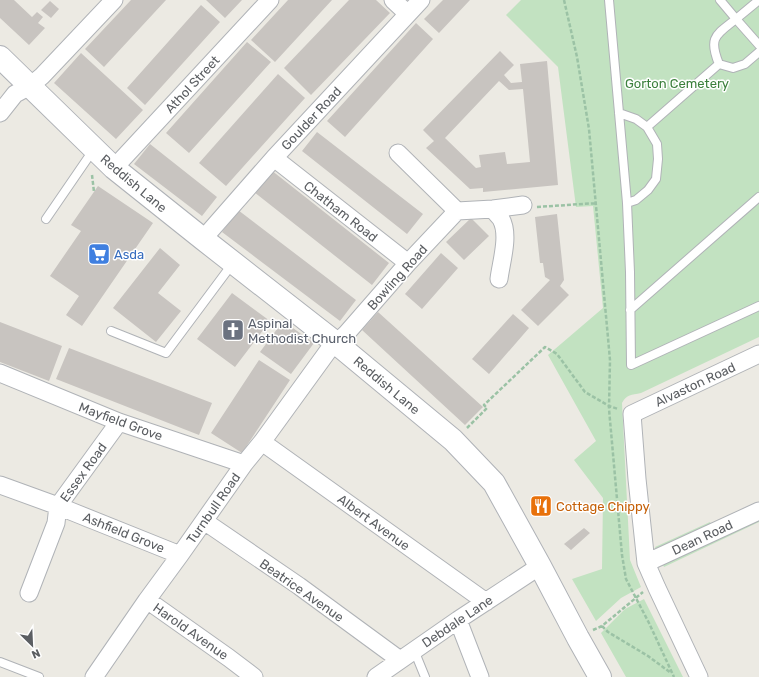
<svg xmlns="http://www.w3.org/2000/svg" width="759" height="677" viewBox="0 0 759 677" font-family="Rubik,sans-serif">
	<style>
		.green { fill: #c2e2c1 }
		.building { fill: #c8c4c0; fill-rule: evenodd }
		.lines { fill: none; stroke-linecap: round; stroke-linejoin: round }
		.service-casing { stroke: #b0b3b7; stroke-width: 10 }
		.minor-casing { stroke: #b0b3b7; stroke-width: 19 }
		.secondary-casing { stroke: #afb2b7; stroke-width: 24 }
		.path { stroke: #9bc2a5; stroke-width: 2.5; stroke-dasharray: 4 2; stroke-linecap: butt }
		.service { stroke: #fff; stroke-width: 8 }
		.minor { stroke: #fff; stroke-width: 17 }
		.secondary { stroke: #fff; stroke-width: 22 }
		.labels { text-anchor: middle; stroke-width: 3; stroke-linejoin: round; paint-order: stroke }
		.park-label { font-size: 13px; fill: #3c803d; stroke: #fff }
		.street-label { font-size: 13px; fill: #5b5e62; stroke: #fff }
		.shop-label { font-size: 13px; fill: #366cbe; stroke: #fff; text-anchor: start }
		.worship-label { font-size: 13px; fill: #5b616d; stroke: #fff; text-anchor: start }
		.food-label { font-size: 13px; fill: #c56008; stroke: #fff; text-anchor: start }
	</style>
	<rect width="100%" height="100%" fill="#eceae3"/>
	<path class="green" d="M 521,0 L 759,0 L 759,337 L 641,393 C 631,395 627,394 622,403 L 630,560 L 641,587 L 621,598 L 596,621 L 572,579 L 602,569 L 603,498 L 574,460 L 596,441 L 548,355 L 603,308 L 593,206 L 576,207 L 558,67 L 506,15 Z
		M 759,517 L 759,522 L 664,567 L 662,563 Z
		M 710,522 L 712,526 L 657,552 L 655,547 Z
		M 644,599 L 683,677 L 626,677 L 601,633 L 625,609 Z"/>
	<path class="building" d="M 0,0 L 14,0 L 32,17 L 37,12 L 43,17 L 38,23 L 45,28 L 29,45 L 0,18 Z
		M 131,0 L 166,0 L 104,67 L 85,49 Z
		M 206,0 L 242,0 L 225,18 Z
		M 288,0 L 332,0 L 275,62 L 251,40 Z
		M 349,0 L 376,0 L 390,13 L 311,95 L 284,68 Z
		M 443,0 L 470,0 L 439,33 L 424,19 Z
		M 50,1 L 59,9 L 51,18 L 41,10 Z
		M 201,5 L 220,22 L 145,105 L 127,88 Z
		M 416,23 L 433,39 L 345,137 L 327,121 Z
		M 247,42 L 271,62 L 189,153 L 166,133 Z
		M 500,51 L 514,65 L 504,75 L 511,83 L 522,82 L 520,64 L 547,61 L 558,185 L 483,192 L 483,188 L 470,189 L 426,148 L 434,141 L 423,130 ZM 499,81 L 509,90 L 523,89 L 530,162 L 507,164 L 505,152 L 479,155 L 481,167 L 476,168 L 445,138 Z
		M 81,53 L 143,110 L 116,139 L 54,83 Z
		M 278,74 L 305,98 L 226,186 L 199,163 Z
		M 317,132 L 423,214 L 407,234 L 302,151 Z
		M 150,144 L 217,197 L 202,216 L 134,164 Z
		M 271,170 L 389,263 L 372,285 L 254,192 Z
		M 98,186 L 153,223 L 82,326 L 66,315 L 79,296 L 50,276 L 81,231 L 71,225 Z
		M 238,210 L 356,300 L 340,321 L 222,232 Z
		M 557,214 L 564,280 L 560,286 L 569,295 L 538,326 L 521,310 L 550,280 L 545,277 L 543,263 L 540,263 L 535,217 Z
		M 471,218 L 489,236 L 464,260 L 446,242 Z
		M 160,248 L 180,265 L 158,293 L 181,311 L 156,342 L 113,308 Z
		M 441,253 L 458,268 L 422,309 L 405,294 Z
		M 232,293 L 270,321 L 235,367 L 197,339 Z
		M 378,312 L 483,407 L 465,425 L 362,330 Z
		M 513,314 L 529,328 L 489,374 L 472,359 Z
		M 283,321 L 314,343 L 291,374 L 260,352 Z
		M 0,322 L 62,346 L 49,381 L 0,362 Z
		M 69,348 L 212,403 L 199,435 L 56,379 Z
		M 259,360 L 290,380 L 242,453 L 211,433 Z
		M 584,528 L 590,533 L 571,550 L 564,544 Z"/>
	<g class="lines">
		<g class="service-casing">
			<path id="service" d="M 609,0 L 627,203 L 630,272 L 631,365 L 759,306
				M 759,0 L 736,19 L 759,45
				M 719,64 C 708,37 716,35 736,19 L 720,0
				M 619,113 L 636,119 L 647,127 L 657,144 L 658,159 L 656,179 L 648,190 L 636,200 L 627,203
				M 647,127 L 719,64 L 733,68 L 745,64 L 759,52
				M 46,219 L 94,149
				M 630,310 L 759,197
				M 111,331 L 166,353 L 233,263
				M 414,650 L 425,677
				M 0,662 L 39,677"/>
		</g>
		<g class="minor-casing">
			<path id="minor" d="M 393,0 L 408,14
				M 0,113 L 15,94 L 30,86 L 42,76 L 114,0
				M 398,153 L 457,211 L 493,209 L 523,205
				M 274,158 L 408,263
				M 114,168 L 270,0
				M 493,209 C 495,213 499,216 501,219 C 510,235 501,262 499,279
				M 203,239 L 274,158 L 421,0
				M 0,373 L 119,422 L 244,464
				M 262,442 L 486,602
				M 0,485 L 58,506 L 180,555
				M 204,521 L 299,586 L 400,660
				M 646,563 L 759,511
				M 29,593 L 56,523 L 58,506 L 119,422
				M 147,600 L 229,658 L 254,677
				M 458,620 L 480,677
				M 94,677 L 147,600 L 180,555 L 244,464 L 262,442 L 328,351 L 346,334 L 408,263 L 457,211
				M 376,677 L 458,620 L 540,566
				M 699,677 L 657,588 L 646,563 L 637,479 L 632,414 L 759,354"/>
		</g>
		<g class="secondary-casing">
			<path id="secondary" d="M 0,57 L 114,168 L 203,239 L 336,343 L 453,440 L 494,483 L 540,566 L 578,638 L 600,677"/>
		</g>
		<path class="path" d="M 564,0 L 577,57 L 589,129 L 610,360 L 609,409 L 622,555 L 626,579 L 649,623 L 674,677
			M 92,175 L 94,192
			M 537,207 L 597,203
			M 467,428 L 487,408 L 484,405 L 545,347 L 557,354 L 585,392 L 609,406 L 618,409
			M 602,626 L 608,632 L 648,656 L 671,673
			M 593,630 L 602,626 L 643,592"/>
		<use href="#service" class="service"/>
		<use href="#minor" class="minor"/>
		<use href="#secondary" class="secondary"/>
	</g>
	<defs>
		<g id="supermarket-square" transform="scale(1.15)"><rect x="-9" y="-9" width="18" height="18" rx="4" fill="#3f7fe0" stroke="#fff"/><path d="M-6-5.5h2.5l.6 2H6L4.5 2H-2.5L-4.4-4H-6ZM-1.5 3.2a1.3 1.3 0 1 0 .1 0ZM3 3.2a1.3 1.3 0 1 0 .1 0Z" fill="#fff"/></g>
		<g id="church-square" transform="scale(1.15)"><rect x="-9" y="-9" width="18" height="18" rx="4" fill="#6b7280" stroke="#fff"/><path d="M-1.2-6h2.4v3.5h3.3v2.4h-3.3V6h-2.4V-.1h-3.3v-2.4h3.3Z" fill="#fff"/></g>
		<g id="restaurant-square" transform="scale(1.15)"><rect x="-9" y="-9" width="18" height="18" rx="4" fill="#e8710a" stroke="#fff"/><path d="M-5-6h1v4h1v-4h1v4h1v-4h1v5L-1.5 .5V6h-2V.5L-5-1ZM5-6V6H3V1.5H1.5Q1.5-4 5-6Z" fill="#fff"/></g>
	</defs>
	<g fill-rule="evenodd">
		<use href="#supermarket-square" x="99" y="254"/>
		<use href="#church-square" x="233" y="330"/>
		<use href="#restaurant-square" x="541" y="506"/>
	</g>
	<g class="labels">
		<g class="park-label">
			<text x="677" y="88">Gorton Cemetery</text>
		</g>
		<g class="street-label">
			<text transform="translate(192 84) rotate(-47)" y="5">Athol Street</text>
			<text transform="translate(311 118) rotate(-47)" y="5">Goulder Road</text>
			<text transform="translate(134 183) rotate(40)" y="5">Reddish Lane</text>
			<text transform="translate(341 211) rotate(38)" y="5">Chatham Road</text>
			<text transform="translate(397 277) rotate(-48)" y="5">Bowling Road</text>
			<text transform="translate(695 384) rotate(-25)" y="5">Alvaston Road</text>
			<text transform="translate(387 385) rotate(40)" y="5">Reddish Lane</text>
			<text transform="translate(121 421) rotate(20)" y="5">Mayfield Grove</text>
			<text transform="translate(83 472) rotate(-54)" y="5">Essex Road</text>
			<text transform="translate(213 508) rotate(-55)" y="5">Turnbull Road</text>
			<text transform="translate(374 522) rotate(36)" y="5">Albert Avenue</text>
			<text transform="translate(124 532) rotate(22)" y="5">Ashfield Grove</text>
			<text transform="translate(702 537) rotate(-25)" y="5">Dean Road</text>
			<text transform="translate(302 590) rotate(35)" y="5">Beatrice Avenue</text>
			<text transform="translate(457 621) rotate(-34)" y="5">Debdale Lane</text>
			<text transform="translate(191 631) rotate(35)" y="5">Harold Avenue</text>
		</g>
		<g class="shop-label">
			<text x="114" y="259">Asda</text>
		</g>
		<g class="worship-label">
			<text x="248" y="328">Aspinal<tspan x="248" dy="15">Methodist Church</tspan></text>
		</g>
		<g class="food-label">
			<text x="556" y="511">Cottage Chippy</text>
		</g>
	</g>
	<g transform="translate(32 645) rotate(156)" stroke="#ffffff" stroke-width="3" paint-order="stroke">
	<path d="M0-3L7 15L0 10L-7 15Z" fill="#5b5e62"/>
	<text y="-6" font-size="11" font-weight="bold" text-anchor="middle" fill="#5b5e62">N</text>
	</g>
</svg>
